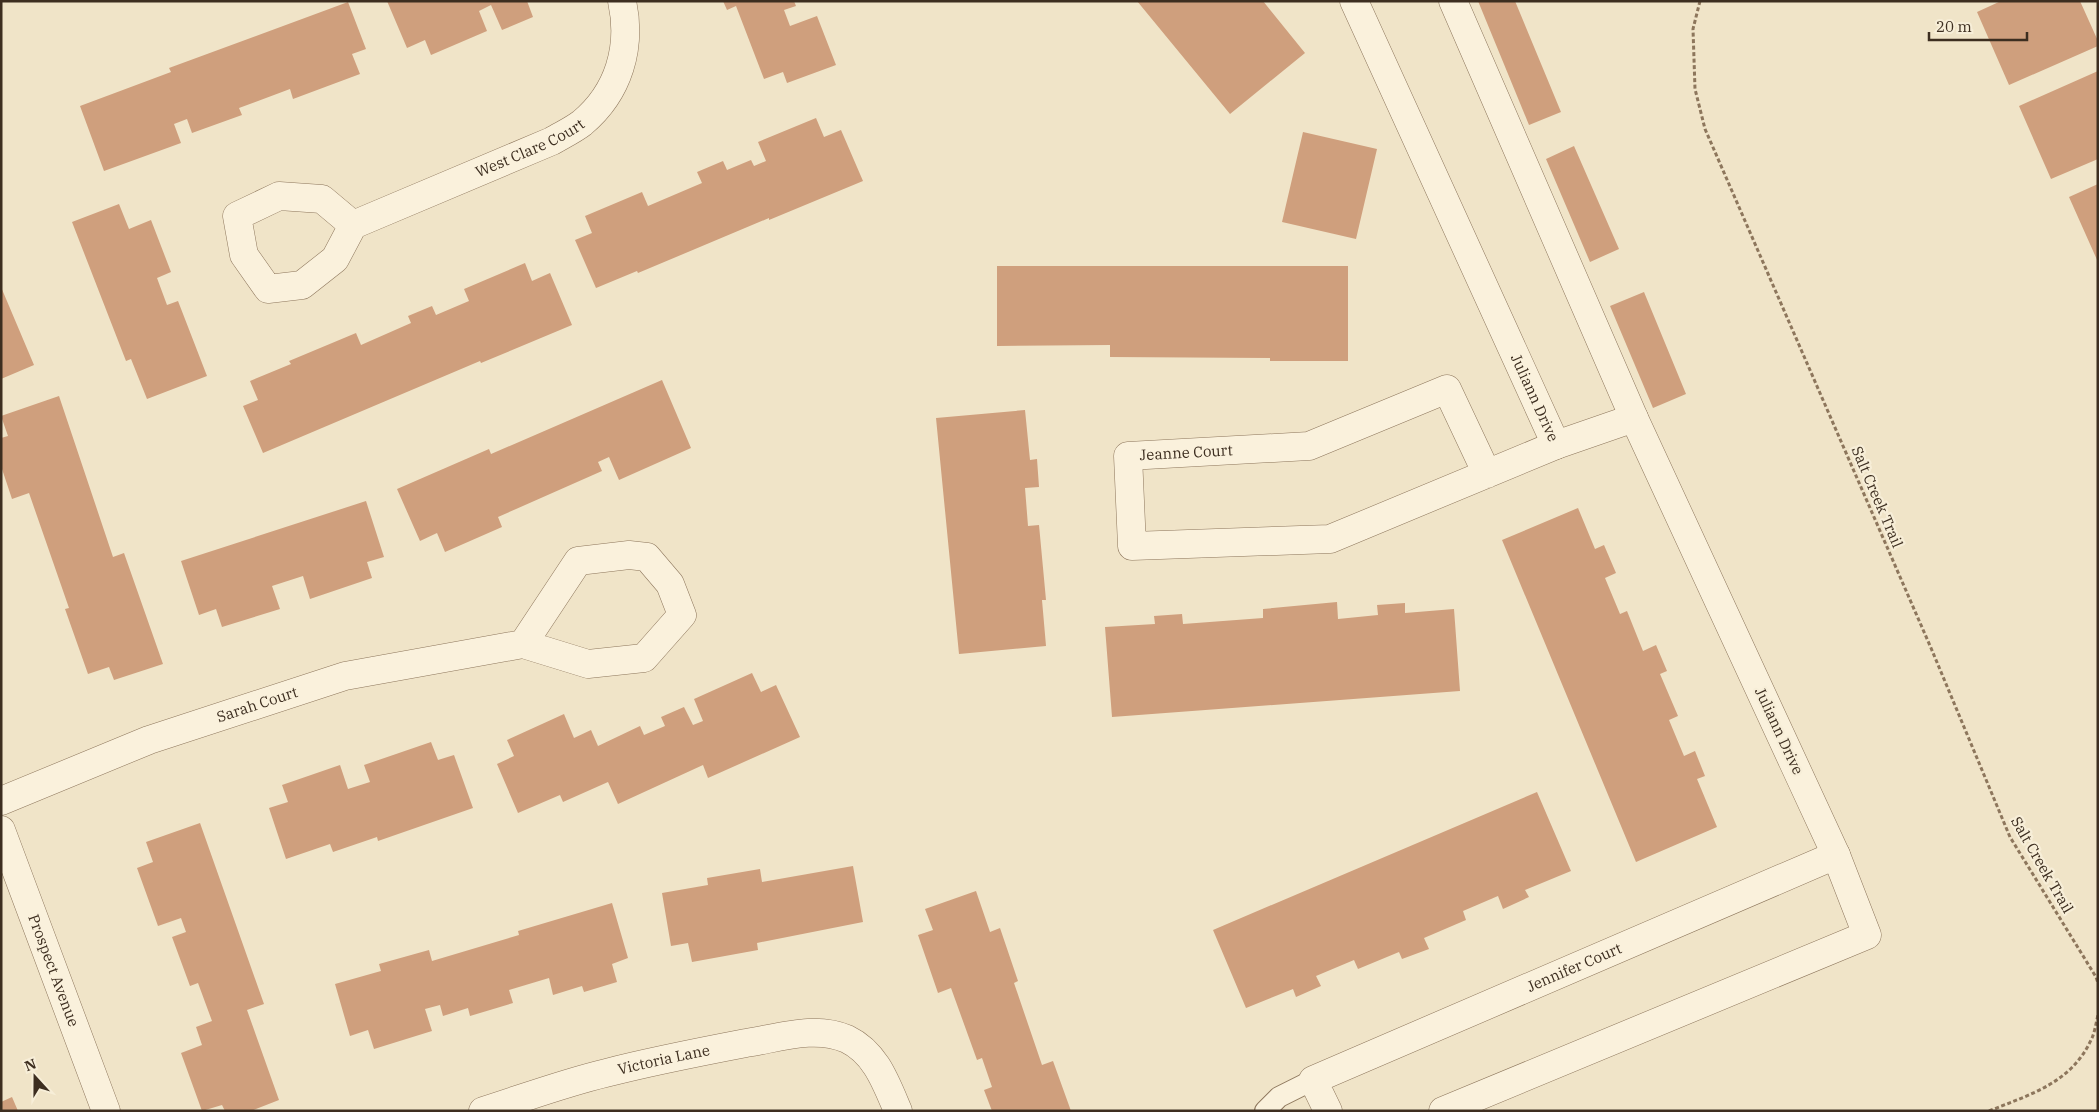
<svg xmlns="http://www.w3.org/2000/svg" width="2099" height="1112" viewBox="0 0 2099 1112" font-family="'IBM Plex Serif',serif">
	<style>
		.building { fill: #cf9f7d }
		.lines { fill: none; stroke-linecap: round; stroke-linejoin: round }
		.service-casing { stroke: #8d765c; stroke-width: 22 }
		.minor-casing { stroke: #8d765c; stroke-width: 29 }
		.path { stroke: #8d765c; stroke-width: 3; stroke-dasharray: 4 2.5; stroke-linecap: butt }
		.service { stroke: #faf1dc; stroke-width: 20 }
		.minor { stroke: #faf1dc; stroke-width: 28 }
		.labels { text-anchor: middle; stroke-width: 4.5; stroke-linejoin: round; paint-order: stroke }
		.street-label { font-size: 15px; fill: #3d2e20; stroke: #f7eed8 }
	</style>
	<rect width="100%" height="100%" fill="#f0e4c8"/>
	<path class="building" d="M 387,1 L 527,1 L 533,17 L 502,30 L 491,5 L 479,11 L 487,31 L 431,55 L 425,40 L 407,48 Z
		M 723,1 L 794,1 L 796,6 L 784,10 L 790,26 L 817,16 L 836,65 L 787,83 L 783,72 L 764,79 L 736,6 L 727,10 Z
		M 1137,1 L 1263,1 L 1305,53 L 1230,114 Z
		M 1478,1 L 1515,1 L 1561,112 L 1529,125 Z
		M 2001,1 L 2080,1 L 2098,41 L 2098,46 L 2009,85 L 1977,12 Z
		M 348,2 L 366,49 L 352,54 L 360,74 L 293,99 L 290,89 L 239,108 L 242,115 L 192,133 L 187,119 L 174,124 L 181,143 L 104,171 L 80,106 L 171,72 L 169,68 Z
		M 2098,71 L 2098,159 L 2051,179 L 2019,106 Z
		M 816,118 L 824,137 L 841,130 L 863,181 L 769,220 L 769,218 L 638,273 L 637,271 L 596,288 L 575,240 L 592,233 L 585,216 L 642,192 L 648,206 L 702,183 L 697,172 L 723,161 L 727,170 L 751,160 L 754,166 L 766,161 L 758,142 Z
		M 1303,132 L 1377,149 L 1356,239 L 1282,222 Z
		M 1574,146 L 1619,249 L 1590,262 L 1546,159 Z
		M 2098,184 L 2098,262 L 2069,197 Z
		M 119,204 L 129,229 L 151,220 L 171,272 L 157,278 L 167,305 L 178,301 L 207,376 L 147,399 L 131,359 L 126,361 L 72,222 Z
		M 525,263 L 532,281 L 550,273 L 572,325 L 481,363 L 480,361 L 263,453 L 243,406 L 258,400 L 250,381 L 291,364 L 289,361 L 356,333 L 361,345 L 411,323 L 408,316 L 432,306 L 436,315 L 469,301 L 464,289 Z
		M 997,266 L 1348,266 L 1348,361 L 1270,361 L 1270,358 L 1110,357 L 1110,345 L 997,346 Z
		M 1,287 L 34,365 L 1,379 Z
		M 1644,292 L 1686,394 L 1653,408 L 1610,306 Z
		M 662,380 L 691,448 L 619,480 L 609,457 L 598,462 L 602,471 L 498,517 L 502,527 L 445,552 L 437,533 L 420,541 L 397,489 L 489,449 L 491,454 Z
		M 59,396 L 113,557 L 124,553 L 163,664 L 114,680 L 109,667 L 88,674 L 65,609 L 69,608 L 29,493 L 12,499 L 1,466 L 1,438 L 8,436 L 1,416 Z
		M 1025,410 L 1030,460 L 1037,459 L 1039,487 L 1025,488 L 1028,526 L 1039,525 L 1046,600 L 1042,600 L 1046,646 L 959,654 L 936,418 Z
		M 366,501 L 384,557 L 367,562 L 372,578 L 310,599 L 303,576 L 272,586 L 280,609 L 222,627 L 216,609 L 199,615 L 181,561 Z
		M 1578,508 L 1595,549 L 1604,545 L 1616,573 L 1605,578 L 1620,614 L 1627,611 L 1643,651 L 1656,645 L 1667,671 L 1660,674 L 1678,716 L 1669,720 L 1684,756 L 1695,751 L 1705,776 L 1697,779 L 1717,827 L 1636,862 L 1502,540 Z
		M 1337,602 L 1338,619 L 1378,615 L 1377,605 L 1405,603 L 1405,613 L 1454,609 L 1460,691 L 1112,717 L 1105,627 L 1155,624 L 1154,616 L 1182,614 L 1183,624 L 1263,618 L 1263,609 Z
		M 752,673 L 761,692 L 776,685 L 800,737 L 708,778 L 703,765 L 618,804 L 608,782 L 563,802 L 560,795 L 518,813 L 497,764 L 514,756 L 507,740 L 564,714 L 574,738 L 591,730 L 598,746 L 640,726 L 644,735 L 665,726 L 661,717 L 684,707 L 693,725 L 703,721 L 694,699 Z
		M 431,742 L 438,760 L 454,755 L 473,808 L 378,841 L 377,837 L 333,852 L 330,844 L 286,859 L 269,808 L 288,802 L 282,785 L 340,765 L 348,789 L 370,782 L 364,765 Z
		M 1537,792 L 1571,871 L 1525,890 L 1529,897 L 1503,909 L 1498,896 L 1463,911 L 1466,920 L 1424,938 L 1429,949 L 1402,959 L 1399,952 L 1358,969 L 1354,960 L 1316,976 L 1321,986 L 1296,997 L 1293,989 L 1246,1008 L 1213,930 Z
		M 200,823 L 264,1004 L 247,1010 L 279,1100 L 251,1111 L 225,1111 L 222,1105 L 202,1111 L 181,1053 L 202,1045 L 196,1027 L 212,1021 L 198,983 L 190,986 L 172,937 L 186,932 L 181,918 L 158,926 L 137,868 L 153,862 L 146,842 Z
		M 853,866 L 863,922 L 757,943 L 758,950 L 692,962 L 688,943 L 671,946 L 662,893 L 708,885 L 707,878 L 760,869 L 762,882 Z
		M 976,891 L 990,932 L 1000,928 L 1018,981 L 1014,983 L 1042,1065 L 1053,1061 L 1071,1111 L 992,1111 L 984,1090 L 992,1087 L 982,1058 L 977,1060 L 951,988 L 938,993 L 918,935 L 933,930 L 925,909 Z
		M 612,903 L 628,958 L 612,964 L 617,982 L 584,992 L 582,986 L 553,995 L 549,978 L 509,990 L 513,1003 L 470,1016 L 468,1008 L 443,1016 L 440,1005 L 425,1009 L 432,1031 L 374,1049 L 368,1030 L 350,1036 L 335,984 L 381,971 L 379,964 L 429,950 L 432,961 L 519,935 L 518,931 Z
		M 12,1097 L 18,1111 L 1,1111 L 1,1102 Z"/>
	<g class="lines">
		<g class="service-casing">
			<path id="service" d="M 1265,1111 L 1279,1097 L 1313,1080"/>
		</g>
		<g class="minor-casing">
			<g id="minor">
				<path id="s1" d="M 1354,1 L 1556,445"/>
				<path d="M 1453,1 L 1634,418"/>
				<path id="s2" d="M 353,225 L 335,259 L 302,285 L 268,289 L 244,255 L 237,216 L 279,196 L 322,199 L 353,225 L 552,141 C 562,135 573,130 582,123 C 619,92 632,47 622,1"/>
				<path id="s3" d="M 1,801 L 149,740 L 345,676 L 523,644 L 588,664 L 644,658 L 682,615 L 670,584 L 647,557 L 629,555 L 578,561 L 523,644"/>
				<path id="s4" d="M 1,830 L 106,1111"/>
				<path id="s5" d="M 483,1111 C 524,1098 564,1083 606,1073 C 652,1061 699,1052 746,1043 C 779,1038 815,1025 847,1039 C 876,1053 886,1083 898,1111"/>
				<path id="s6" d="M 1328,1111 L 1313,1080 L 1836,855"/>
				<path id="s7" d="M 1443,1111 L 1867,935 L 1836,855 L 1634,418 L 1556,445 L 1330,539 L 1132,546 L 1128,456 L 1309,446 L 1447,389 L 1487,474"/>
			</g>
		</g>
		<path class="path" d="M 1700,1 L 1693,29 L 1695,89 L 1705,129 L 1931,648 L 2010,837 L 2096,977 L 2098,983
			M 1989,1111 C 2031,1094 2072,1083 2092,1038 C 2095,1031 2096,1023 2098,1015"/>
		<use href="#service" class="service"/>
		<use href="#minor" class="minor"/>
	</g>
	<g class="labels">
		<g class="street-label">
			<text dy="5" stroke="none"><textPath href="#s2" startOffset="519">West Clare Court</textPath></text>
			<text dy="5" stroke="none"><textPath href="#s1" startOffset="436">Juliann Drive</textPath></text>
			<text dy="5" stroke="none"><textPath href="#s7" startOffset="1700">Jeanne Court</textPath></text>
			<text transform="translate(1877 497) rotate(67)" y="5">Salt Creek Trail</text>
			<text dy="5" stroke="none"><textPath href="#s3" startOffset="274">Sarah Court</textPath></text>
			<text transform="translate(1779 731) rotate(65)" y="5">Juliann Drive</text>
			<text transform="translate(2042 865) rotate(60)" y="5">Salt Creek Trail</text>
			<text dy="5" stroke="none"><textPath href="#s6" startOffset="319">Jennifer Court</textPath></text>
			<text dy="5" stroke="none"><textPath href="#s4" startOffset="150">Prospect Avenue</textPath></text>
			<text dy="5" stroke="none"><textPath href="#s5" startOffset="188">Victoria Lane</textPath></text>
		</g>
	</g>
	<rect width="2099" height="1112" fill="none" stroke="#3d2e20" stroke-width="5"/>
	<g transform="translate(35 1077) rotate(339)" stroke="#f7eed8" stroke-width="4" paint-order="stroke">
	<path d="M0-4L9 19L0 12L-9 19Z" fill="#3d2e20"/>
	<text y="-8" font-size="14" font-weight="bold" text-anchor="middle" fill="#3d2e20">N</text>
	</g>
	<path d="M1929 32v8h98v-8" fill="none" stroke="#3d2e20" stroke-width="2.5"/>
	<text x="1936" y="32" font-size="15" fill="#3d2e20" stroke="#f7eed8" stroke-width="4" paint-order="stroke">20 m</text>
</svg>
